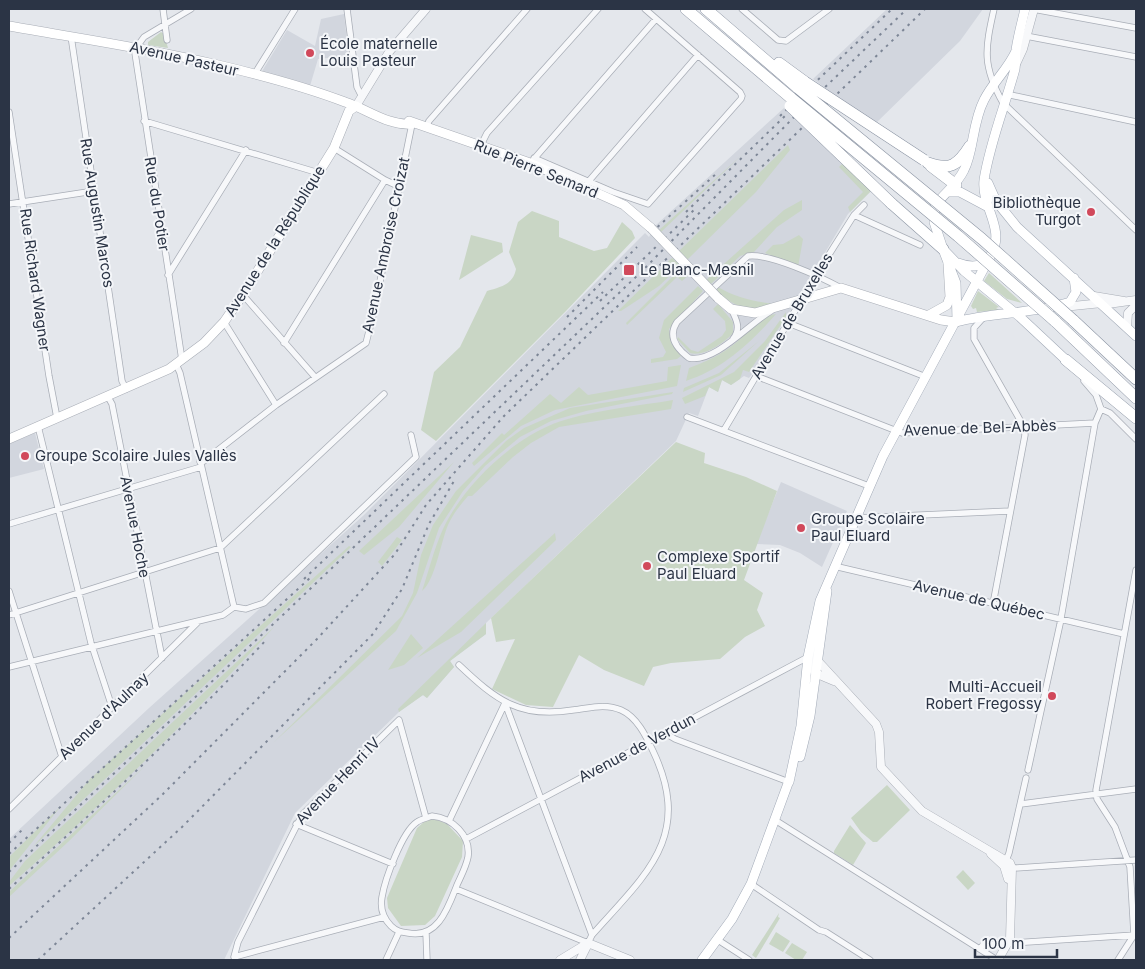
<svg xmlns="http://www.w3.org/2000/svg" width="1145" height="969" viewBox="0 0 1145 969" font-family="Inter,sans-serif">
	<style>
		.built { fill: #d2d6de }
		.green { fill: #c9d6c5 }
		.lines { fill: none; stroke-linecap: round; stroke-linejoin: round }
		.minor-casing { stroke: #a9aeb7; stroke-width: 7 }
		.tertiary-casing { stroke: #a9aeb7; stroke-width: 9 }
		.secondary-casing { stroke: #a9aeb7; stroke-width: 10 }
		.primary-casing { stroke: #a3abb8; stroke-width: 10 }
		.motorway-casing { stroke: #8b94a3; stroke-width: 12 }
		.minor { stroke: #f7f8fa; stroke-width: 5.5 }
		.tertiary { stroke: #f7f8fa; stroke-width: 8 }
		.secondary { stroke: #fff; stroke-width: 9 }
		.primary { stroke: #fff; stroke-width: 9 }
		.motorway { stroke: #fff; stroke-width: 11 }
		.rail { stroke: #7d8696; stroke-width: 2; stroke-dasharray: 2.5 5; stroke-linecap: butt }
		.secondary-bridge-casing { stroke: #a9aeb7; stroke-width: 10; stroke-linecap: butt }
		.motorway-bridge-casing { stroke: #8b94a3; stroke-width: 12; stroke-linecap: butt }
		.secondary-bridge { stroke: #fff; stroke-width: 9 }
		.motorway-bridge { stroke: #fff; stroke-width: 11 }
		.poi-dot { fill: #d1495b; stroke: #f4f6f9; stroke-width: 2 }
		.labels { text-anchor: middle; stroke-width: 4; stroke-linejoin: round; paint-order: stroke }
		.poi-label { font-size: 15px; fill: #2b3445; stroke: #f4f6f9; text-anchor: start }
		.street-label { font-size: 15px; fill: #2b3445; stroke: #f4f6f9 }
	</style>
	<rect width="100%" height="100%" fill="#e4e7ec"/>
	<path class="built" d="M 887,9 L 983,9 L 960,41 L 875,124 L 813,79 Z
		M 344,14 L 348,50 L 346,56 L 318,59 L 310,86 L 261,73 L 287,30 L 315,46 L 321,19 Z
		M 784,108 L 872,190 L 848,214 L 755,370 L 749,378 L 744,376 L 731,385 L 722,380 L 718,392 L 709,387 L 698,416 L 689,413 L 676,441 L 486,623 L 486,634 L 450,661 L 454,667 L 427,698 L 423,695 L 399,712 L 295,813 L 224,960 L 9,960 L 9,839 L 149,708 L 364,515 L 645,233 L 649,237 L 655,226 Z
		M 35,433 L 44,469 L 9,478 L 9,444 Z
		M 781,482 L 847,511 L 822,567 L 800,553 L 780,545 L 756,544 Z"/>
	<path class="green" d="M 161,32 L 164,34 L 168,48 L 148,45 L 148,42 Z
		M 788,145 L 790,150 L 756,192 L 687,260 L 678,252 Z
		M 744,153 L 660,233 L 658,231 Z
		M 843,163 L 872,190 L 850,212 L 848,207 L 863,192 L 839,167 Z
		M 802,200 L 802,210 L 777,227 L 754,252 L 740,256 L 710,285 L 705,281 L 784,210 Z
		M 532,211 L 559,221 L 559,237 L 594,251 L 607,248 L 622,222 L 632,231 L 635,238 L 566,311 L 436,441 L 421,430 L 434,372 L 460,347 L 487,291 C 500,287 513,285 516,269 L 509,252 L 518,222 Z
		M 471,235 L 502,243 L 503,252 L 459,280 Z
		M 799,235 L 803,239 L 798,267 L 765,253 L 773,245 L 783,244 Z
		M 672,258 L 681,265 L 659,286 L 621,311 L 618,311 Z
		M 682,267 L 689,275 L 682,281 L 677,277 L 627,325 L 626,323 Z
		M 989,273 L 1022,303 L 1007,299 L 984,281 Z
		M 698,286 L 703,291 L 669,329 L 671,343 L 681,356 L 677,359 L 651,363 L 651,359 L 663,357 L 666,352 L 659,338 L 664,320 Z
		M 718,287 C 736,298 756,302 777,304 C 748,313 738,309 715,290 Z
		M 978,291 L 999,307 L 996,308 L 999,310 L 977,312 L 976,308 L 973,309 L 971,306 Z
		M 718,304 L 733,322 L 733,333 C 724,343 704,357 690,353 L 677,339 L 678,337 L 691,350 L 698,352 L 722,336 L 726,330 L 725,321 L 713,309 Z
		M 786,312 L 786,317 L 749,372 L 743,370 L 740,379 L 731,385 L 722,380 L 718,392 L 709,387 L 705,396 L 685,404 L 682,398 L 734,372 L 765,341 Z
		M 776,314 C 751,343 723,369 686,381 L 689,368 C 703,363 716,357 729,348 C 744,338 758,316 776,314 Z
		M 759,341 L 721,375 L 683,392 L 684,388 L 719,373 Z
		M 681,365 L 677,386 L 555,410 L 521,426 L 474,466 L 472,463 L 502,433 L 504,435 L 550,394 L 561,403 L 579,387 L 588,395 L 667,381 L 668,367 Z
		M 673,392 L 672,394 L 586,411 L 551,421 L 520,437 L 485,466 L 463,491 L 439,528 L 417,593 L 396,631 L 273,743 L 402,616 L 413,593 L 421,555 L 433,525 L 456,491 L 506,441 L 524,428 L 570,408 Z
		M 673,400 L 671,409 L 559,427 L 531,443 L 513,457 L 472,496 L 468,496 C 460,505 453,514 448,525 C 441,541 435,581 422,591 C 429,570 434,549 443,529 C 464,484 518,432 568,419 C 602,409 638,406 673,400 Z
		M 676,442 L 705,453 L 704,463 L 746,477 L 777,491 L 744,580 L 763,593 L 757,610 L 765,626 L 745,637 L 720,659 L 671,663 L 653,667 L 644,686 L 604,670 L 579,655 L 553,707 L 526,705 L 492,689 L 515,639 L 496,642 L 491,618 Z
		M 454,462 L 399,527 L 364,555 L 359,551 Z
		M 555,533 L 556,540 L 461,632 L 417,658 Z
		M 397,537 L 402,540 L 382,566 L 378,562 Z
		M 349,546 L 351,547 L 33,847 L 90,779 Z
		M 486,623 L 486,634 L 450,661 L 454,667 L 427,698 L 423,695 L 399,712 L 398,709 Z
		M 275,626 C 192,718 102,805 9,886 L 9,882 L 25,861 Z
		M 411,634 L 423,648 L 404,665 L 388,670 Z
		M 147,764 L 68,842 L 9,897 L 9,892 Z
		M 887,785 L 910,810 L 877,842 L 873,842 L 861,832 L 851,818 Z
		M 61,806 L 9,871 L 9,857 Z
		M 435,819 L 447,824 L 463,841 L 462,857 L 435,916 L 425,925 L 401,926 L 388,908 L 387,898 L 417,828 L 425,821 Z
		M 850,825 L 866,843 L 853,865 L 834,853 L 834,851 Z
		M 963,870 L 975,883 L 968,890 L 956,877 Z
		M 779,913 L 778,917 L 780,918 L 756,958 L 752,955 Z
		M 776,932 L 790,941 L 783,952 L 769,944 Z
		M 792,943 L 807,952 L 802,960 L 796,960 L 785,953 Z"/>
	<g class="lines">
		<g class="minor-casing">
			<path id="minor" d="M 163,9 L 167,40
				M 347,9 L 357,87 L 362,97
				M 742,9 L 778,40 L 786,41 L 829,9
				M 994,9 C 985,49 982,66 1003,103 L 1136,230
				M 1033,9 L 1136,28
				M 71,36 L 122,381 L 126,389
				M 1026,36 L 1136,57
				M 254,75 L 295,9
				M 1006,94 L 1136,122
				M 9,112 L 49,376 L 57,418
				M 144,121 L 319,173
				M 426,128 L 429,121 L 527,9
				M 481,145 L 487,133 L 598,9
				M 334,148 L 385,180 L 398,186
				M 534,158 L 613,192 L 648,204 L 741,99 L 742,96 L 740,92 L 645,9
				M 533,160 L 656,19
				M 588,182 L 698,55
				M 9,204 L 94,191
				M 854,215 L 920,245
				M 168,275 L 246,150
				M 243,295 L 315,377
				M 731,309 C 737,320 741,329 733,339
				M 771,311 C 750,323 714,364 689,358 C 677,349 667,337 677,322 L 748,256 C 769,253 821,277 841,288
				M 983,318 L 974,328 L 974,339 L 1024,427 L 1025,435 L 993,604
				M 224,322 L 276,405
				M 788,323 L 926,377
				M 284,343 L 385,180
				M 182,360 L 135,53 L 136,48 L 144,37 L 191,9
				M 176,364 L 180,373 L 234,607
				M 756,376 L 902,433 L 1095,423
				M 1084,381 L 1096,395 L 1101,409 L 1110,413 L 1136,439
				M 108,397 L 112,404 L 162,658
				M 687,417 L 869,486
				M 38,426 L 91,643 L 112,707
				M 724,430 L 818,272 L 854,215 L 864,205
				M 200,462 L 204,461 L 276,405 L 366,343 L 374,311 L 412,124
				M 855,518 L 1010,511
				M 9,524 L 201,467
				M 834,566 L 1124,634
				M 9,591 L 62,757
				M 234,607 L 246,609 L 264,603 L 416,457 L 411,435
				M 9,615 L 220,548 L 384,394
				M 9,667 L 223,615 L 234,607
				M 505,703 L 592,935
				M 665,733 L 675,739 L 789,782
				M 1028,770 L 1060,624 L 1095,423 L 1101,409
				M 1021,804 L 1136,789
				M 9,809 L 198,622
				M 432,816 C 452,818 471,835 468,857 C 466,867 461,876 457,885 C 448,908 438,939 408,933 C 401,932 396,931 391,926 C 383,918 380,908 382,897 C 385,879 402,832 417,822 C 421,819 427,818 432,816 Z
				M 775,820 L 997,960
				M 449,821 L 505,703
				M 296,824 L 393,864
				M 466,839 L 808,657 L 810,658
				M 1005,863 L 1009,853 L 1026,778
				M 1010,870 L 1015,868 L 1136,860
				M 751,884 L 819,930 L 826,932 L 870,960
				M 456,889 L 588,943 L 592,935 C 645,875 694,837 653,751 C 646,736 637,717 621,710 C 605,703 590,708 573,710 C 520,719 496,700 459,665
				M 426,933 L 427,960
				M 718,940 L 749,960
				M 980,949 L 983,945 L 1135,935
				M 234,957 L 238,942 L 302,815 L 399,720 L 426,818
				M 234,957 L 384,917
				M 386,960 L 399,932
				M 1118,960 L 1134,935 L 1130,867 L 1115,827 L 1097,799 L 1096,790 L 1136,570"/>
		</g>
		<g class="tertiary-casing">
			<path id="tertiary" d="M 1016,64 L 1023,49 L 1034,9
				M 356,106 L 389,52 L 426,9
				M 1094,296 L 1124,301
				M 1108,304 L 1136,300
				M 1063,307 L 1102,303
				M 1127,327 L 1128,313 L 1136,305
				M 815,640 L 813,659 L 815,673 L 834,681
				M 817,660 L 876,724 L 879,732 L 881,767 L 922,811 L 1010,863 L 1012,868 L 1010,939 L 998,960
				M 991,854 L 1004,866 L 1008,879
				M 588,943 L 630,960
				M 560,960 L 588,943
				M 580,960 L 588,944"/>
		</g>
		<g class="secondary-casing">
			<path id="secondary" d="M 9,26 C 77,38 146,48 214,64 C 257,74 303,86 345,102 C 367,109 388,126 412,124
				M 409,121 L 530,163 L 624,205 L 651,228
				M 718,298 L 731,309 L 755,313 L 841,288 L 941,320 L 956,322
				M 929,315 L 947,305 L 950,297 L 948,264
				M 9,439 L 169,369 L 204,343 L 224,322 L 242,296 L 334,148 L 349,111 L 356,106"/>
		</g>
		<g class="primary-casing">
			<path id="primary" d="M 1016,51 C 1008,69 993,82 984,100 C 972,123 974,151 964,170 C 957,185 944,193 935,206 L 934,222 L 943,249 L 964,271 L 1020,317 L 1066,360
				M 988,183 L 996,201 L 1017,227 L 1136,336
				M 948,192 L 960,192 L 990,208
				M 944,252 L 956,283 L 957,320
				M 958,263 C 971,268 984,268 991,255 C 1006,228 981,207 984,180 C 990,142 1005,106 1015,69 C 1016,63 1015,56 1016,50 C 1018,36 1022,22 1025,9
				M 956,322 C 994,312 1033,314 1070,302 L 1076,292 L 1074,278
				M 800,757 L 810,716 L 827,591
				M 789,782 L 801,726 L 808,657 L 820,601 L 883,456 L 991,255
				M 702,960 L 732,919 L 751,884 L 790,778"/>
		</g>
		<g class="motorway-casing">
			<path id="motorway" d="M 686,9 L 791,98
				M 706,9 L 798,88
				M 779,63 L 805,82
				M 928,163 C 950,171 958,165 970,146
				M 931,166 L 956,185
				M 891,203 L 943,249
				M 1073,320 L 1136,379
				M 1055,321 L 1136,398
				M 1066,360 L 1136,418"/>
		</g>
		<use href="#minor" class="minor"/>
		<use href="#tertiary" class="tertiary"/>
		<use href="#secondary" class="secondary"/>
		<use href="#primary" class="primary"/>
		<use href="#motorway" class="motorway"/>
		<path class="rail" d="M 780,116 L 892,9
			M 686,212 L 788,113
			M 652,232 L 717,173
			M 600,301 L 694,210
			M 567,317 L 637,247
			M 304,579 L 603,292
			M 9,843 L 23,829
			M 9,854 L 311,577
			M 9,872 L 286,612 L 642,271 L 799,112 L 907,9
			M 9,889 C 97,808 185,728 266,640
			M 9,938 L 163,794 L 317,639 L 395,554 L 426,505 L 504,416 L 925,9
			M 38,960 L 182,827 L 373,634 L 402,589 L 429,524 L 454,481"/>
		<g class="secondary-bridge-casing">
			<path id="secondary-bridge" d="M 651,228 L 718,298"/>
		</g>
		<g class="motorway-bridge-casing">
			<path id="motorway-bridge" d="M 805,82 L 924,160
				M 798,88 L 982,239 L 1073,320
				M 791,98 L 958,236 L 1055,321
				M 790,106 L 891,203"/>
		</g>
		<use href="#secondary-bridge" class="secondary-bridge"/>
		<use href="#motorway-bridge" class="motorway-bridge"/>
	</g>
	<g class="poi-dot">
		<circle cx="310" cy="53" r="5"/>
		<circle cx="1091" cy="212" r="5"/>
		<rect x="623" y="264" width="12" height="12" rx="2.5"/>
		<circle cx="25" cy="456" r="5"/>
		<circle cx="801" cy="528" r="5"/>
		<circle cx="647" cy="566" r="5"/>
		<circle cx="1052" cy="696" r="5"/>
	</g>
	<g class="labels">
		<g class="poi-label">
			<text x="320" y="49">École maternelle<tspan x="320" dy="17">Louis Pasteur</tspan></text>
			<text x="1081" y="208" text-anchor="end">Bibliothèque<tspan x="1081" dy="17">Turgot</tspan></text>
			<text x="640" y="275">Le Blanc-Mesnil</text>
			<text x="35" y="461">Groupe Scolaire Jules Vallès</text>
			<text x="811" y="524">Groupe Scolaire<tspan x="811" dy="17">Paul Eluard</tspan></text>
			<text x="657" y="562">Complexe Sportif<tspan x="657" dy="17">Paul Eluard</tspan></text>
			<text x="1042" y="692" text-anchor="end">Multi-Accueil<tspan x="1042" dy="17">Robert Fregossy</tspan></text>
		</g>
		<g class="street-label">
			<text transform="translate(184 59) rotate(13)" y="5">Avenue Pasteur</text>
			<text transform="translate(536 169) rotate(22)" y="5">Rue Pierre Semard</text>
			<text transform="translate(157 204) rotate(81)" y="5">Rue du Potier</text>
			<text transform="translate(97 213) rotate(81)" y="5">Rue Augustin Marcos</text>
			<text transform="translate(275 241) rotate(-58)" y="5">Avenue de la République</text>
			<text transform="translate(386 245) rotate(-78)" y="5">Avenue Ambroise Croizat</text>
			<text transform="translate(35 280) rotate(82)" y="5">Rue Richard Wagner</text>
			<text transform="translate(792 316) rotate(-59)" y="5">Avenue de Bruxelles</text>
			<text transform="translate(980 428) rotate(-2)" y="5">Avenue de Bel-Abbès</text>
			<text transform="translate(135 527) rotate(79)" y="5">Avenue Hoche</text>
			<text transform="translate(979 600) rotate(13)" y="5">Avenue de Québec</text>
			<text transform="translate(104 716) rotate(-44)" y="5">Avenue d'Aulnay</text>
			<text transform="translate(637 748) rotate(-28)" y="5">Avenue de Verdun</text>
			<text transform="translate(338 781) rotate(-46)" y="5">Avenue Henri IV</text>
		</g>
	</g>
	<rect width="1145" height="969" fill="none" stroke="#2b3445" stroke-width="20"/>
	<path d="M975 949v8h82v-8" fill="none" stroke="#2b3445" stroke-width="2.5"/>
	<text x="982" y="949" font-size="15" fill="#2b3445" stroke="#f4f6f9" stroke-width="4" paint-order="stroke">100 m</text>
</svg>
